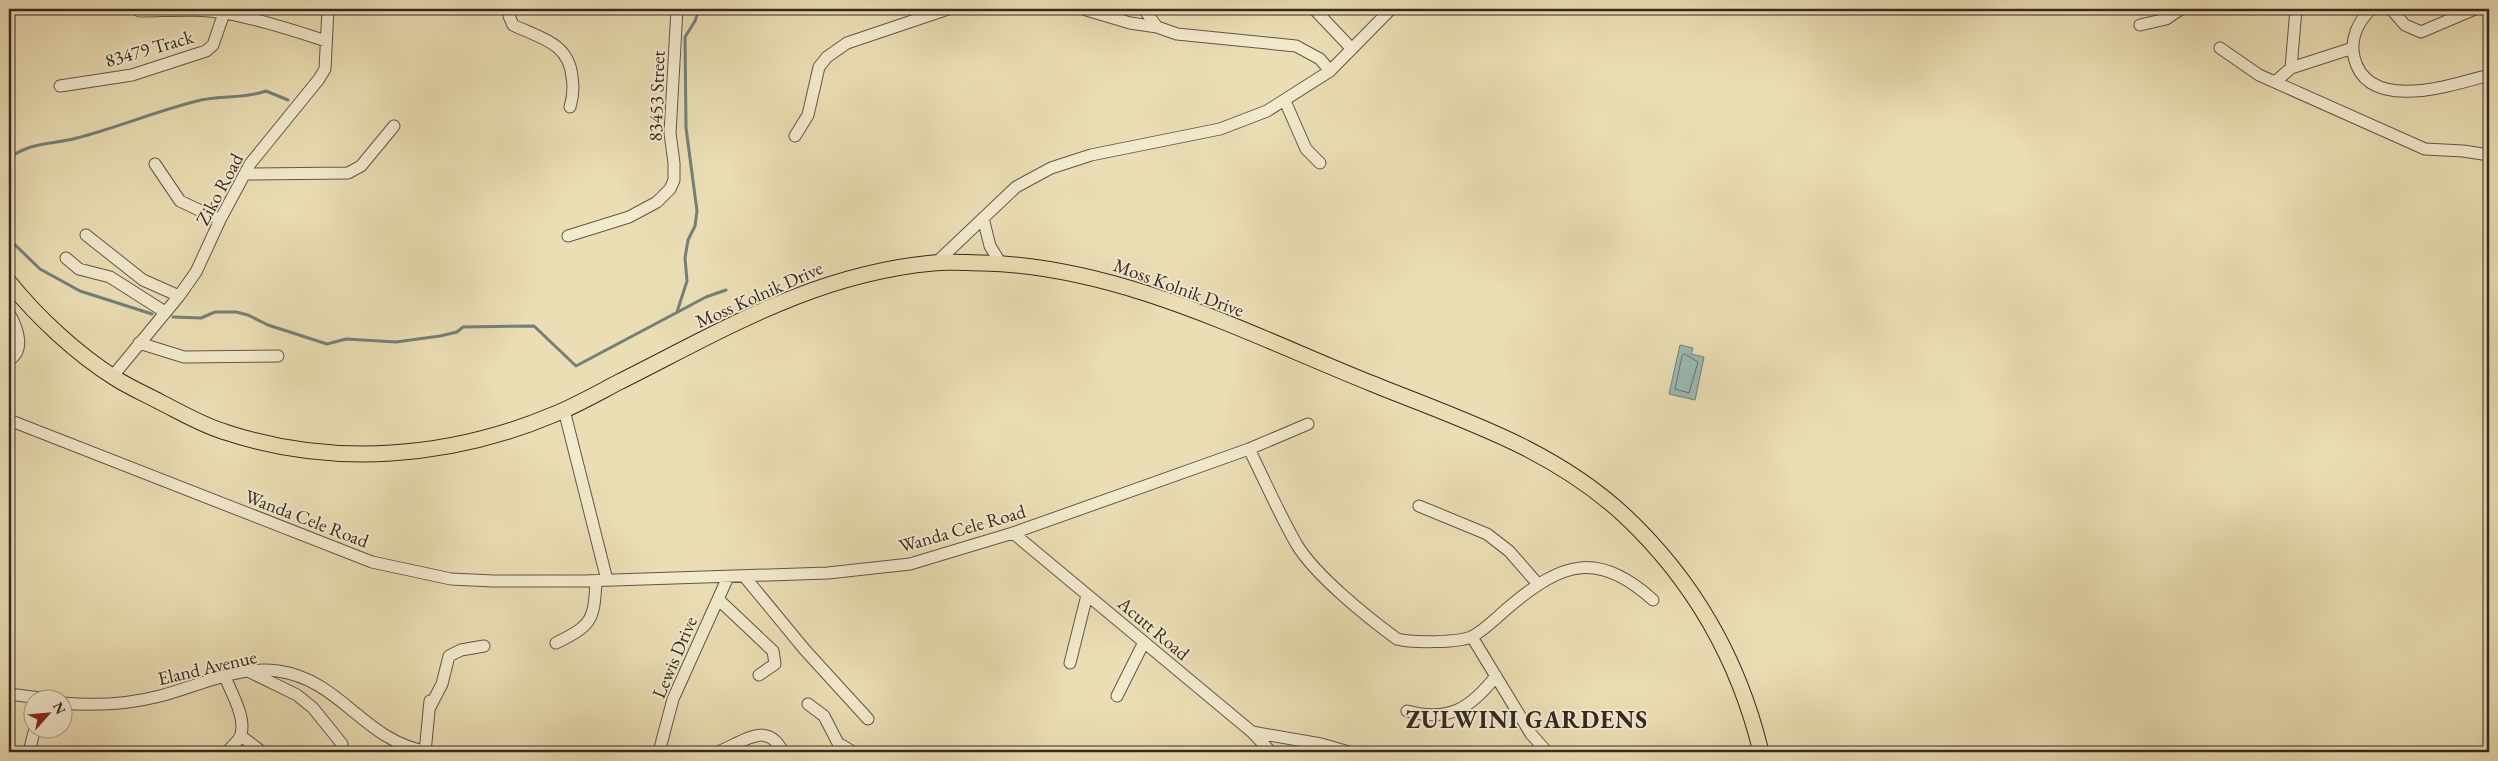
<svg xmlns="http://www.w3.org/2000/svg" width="2498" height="761" viewBox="0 0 2498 761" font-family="'EB Garamond',serif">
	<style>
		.water { fill: #9abbb5; stroke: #71817a }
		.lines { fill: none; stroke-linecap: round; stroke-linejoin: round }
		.shore { stroke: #67726c; stroke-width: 1 }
		.stream { stroke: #71817a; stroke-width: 3 }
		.minor-casing { stroke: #625646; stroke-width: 13 }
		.major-casing { stroke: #342922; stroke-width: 17 }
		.minor { stroke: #f2eace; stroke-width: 11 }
		.major { stroke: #ebdeb4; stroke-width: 15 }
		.labels { text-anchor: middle; stroke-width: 4; stroke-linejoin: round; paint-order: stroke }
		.street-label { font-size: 19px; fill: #342922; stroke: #f2eace }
		.district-label { font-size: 24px; font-weight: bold; letter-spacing: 1px; fill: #342922; stroke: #f2eace }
	</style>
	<rect width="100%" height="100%" fill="#ebdeb4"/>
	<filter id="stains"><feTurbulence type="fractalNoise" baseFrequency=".004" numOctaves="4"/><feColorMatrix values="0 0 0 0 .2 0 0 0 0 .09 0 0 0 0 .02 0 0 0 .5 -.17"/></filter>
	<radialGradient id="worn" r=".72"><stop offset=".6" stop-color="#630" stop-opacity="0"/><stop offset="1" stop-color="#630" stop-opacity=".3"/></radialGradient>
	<path class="water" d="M 1680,345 L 1693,348 L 1691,354 L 1704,357 L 1695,400 L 1669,394 Z"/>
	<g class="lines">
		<path class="shore" d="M 1685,354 L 1698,362 L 1689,393 L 1675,389 L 1682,356 Z"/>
		<path class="stream" d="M 9,158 C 33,141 51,145 77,138 C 119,127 159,110 201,100 C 223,95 244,99 266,91 L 288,100
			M 9,239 L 40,269 L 80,291 L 152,314
			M 677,312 L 687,281 L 685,258 L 688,240 L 695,226 L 697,211 L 686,128 L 685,37 L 695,21 L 699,9
			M 173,317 L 201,318 L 215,312 L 236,312 L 248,315 L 268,325 L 327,344 L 346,339 L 396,342 L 440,336 L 457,332 L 463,327 L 534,326 L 576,366 L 706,297 L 726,290"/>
		<g class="minor-casing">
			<path id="minor" d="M 511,9 L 509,16 L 513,25 C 539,38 569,42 572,77 C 574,88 573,97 570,107
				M 1083,9 L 1130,23 L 1157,27
				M 1144,9 L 1157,27 L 1177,34 L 1296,46 L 1320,59 L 1330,71
				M 1314,9 L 1352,49
				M 2371,9 C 2358,22 2350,39 2354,57 C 2367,114 2452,85 2489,75
				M 2391,9 L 2405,25 L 2421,32 L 2475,9
				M 139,11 C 168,11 196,8 225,13 C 259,19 293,30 326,41
				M 2140,25 L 2166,19 L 2181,9
				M 2220,48 L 2259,75 L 2425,149 L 2463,151 L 2489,155
				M 2291,68 L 2296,9
				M 2275,82 L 2291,68 L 2353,48
				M 60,86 L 132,75 L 206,51 L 213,45 L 224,13
				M 1285,101 L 1306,149 L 1320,163
				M 795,136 L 808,115 L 819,67 L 827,57 L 847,43 L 948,9
				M 155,164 L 180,201 L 220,220
				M 245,174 L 348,173 L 361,166 L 394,126
				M 983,218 L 990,246 L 1001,264
				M 86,235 L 143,280 L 179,296
				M 568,236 L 629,217 L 657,202 L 670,189 L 674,180 L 674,163 L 670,133 L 677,9
				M 66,258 L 79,269 L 110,277 L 165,312
				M 937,262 L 1016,187 L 1051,168 L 1091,155 L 1220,129 L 1267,111 L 1330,71 L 1391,9
				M 9,313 C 17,327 26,350 9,360
				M 139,343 L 184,357 L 278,356
				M 112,377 L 179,296 L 196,272 L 220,220 L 250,164 L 319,79 L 325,69 L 328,9
				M 564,410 L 607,580
				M 9,420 L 372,562 L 451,579 L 493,581 L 584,581 L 828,573 L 910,564 L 1013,533 L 1249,449 L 1308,424
				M 1249,449 C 1265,481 1279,514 1297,545 C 1316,576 1367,617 1397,639 C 1410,643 1462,643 1473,636 C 1486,629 1498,616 1509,607 C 1562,562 1598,550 1653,600
				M 1419,506 L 1487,534 L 1509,551 L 1537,583
				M 1013,533 L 1252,732 L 1271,752
				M 744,576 L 805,650 L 868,719
				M 718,599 L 773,651 L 775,664 L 759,675
				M 1472,637 L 1531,734 L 1547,752
				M 556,643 C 592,625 594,621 596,581
				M 1070,663 L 1087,595
				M 250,672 L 297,695 L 313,708 L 342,744
				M 225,677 C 231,692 246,717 241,734 C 240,740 231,747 227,752
				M 9,694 L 40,698
				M 1117,696 L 1144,642
				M 62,703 C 95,706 129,704 160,696 C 198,686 239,665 278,671 C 342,680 364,742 429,752
				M 808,704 L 824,716 L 838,743 L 853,752
				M 429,709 L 442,684 L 449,656 L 461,650 L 484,646
				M 1407,711 C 1449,722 1470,709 1496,676
				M 1252,732 L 1321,744 L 1349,752
				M 241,736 L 262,752
				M 29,752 L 35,728
				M 425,752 L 430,701
				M 659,752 L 673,699 L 728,577
				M 718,752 C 742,743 767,719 783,752"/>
		</g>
		<g class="major-casing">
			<path id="major" d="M 9,282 C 37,317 77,354 115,378 C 129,387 145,394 160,402 C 182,413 202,425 225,432 C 333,468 451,458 555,414 C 577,405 598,393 619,382 C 723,330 814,274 933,263 C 950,261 967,263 984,263 C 1122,267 1248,334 1373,384 C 1464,421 1552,448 1625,516 C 1694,581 1739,661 1761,752"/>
		</g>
		<use href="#minor" class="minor"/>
		<use href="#major" class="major"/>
	</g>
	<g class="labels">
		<g class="street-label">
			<text transform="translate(149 48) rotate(-16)" y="7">83479 Track</text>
			<text transform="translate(656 96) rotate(-88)" y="7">83453 Street</text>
			<text transform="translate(219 189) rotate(-62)" y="7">Ziko Road</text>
			<text transform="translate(1179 287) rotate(20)" y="7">Moss Kolnik Drive</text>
			<text transform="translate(759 294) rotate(-24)" y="7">Moss Kolnik Drive</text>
			<text transform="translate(307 518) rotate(21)" y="7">Wanda Cele Road</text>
			<text transform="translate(962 528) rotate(-16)" y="7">Wanda Cele Road</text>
			<text transform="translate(1154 628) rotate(40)" y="7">Acutt Road</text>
			<text transform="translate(674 657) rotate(-67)" y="7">Lewis Drive</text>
			<text transform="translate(207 667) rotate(-13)" y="7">Eland Avenue</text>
		</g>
		<g class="district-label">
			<text x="1527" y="728">ZULWINI GARDENS</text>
		</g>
	</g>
	<rect width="2498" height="761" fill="none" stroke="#ebdeb4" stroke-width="30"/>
	<rect x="10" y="10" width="2478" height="741" fill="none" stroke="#342922" stroke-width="2.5"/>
	<rect x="15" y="15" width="2468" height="731" fill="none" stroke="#342922"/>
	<g transform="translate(48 714) rotate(63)"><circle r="24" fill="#f2eace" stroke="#a69d89"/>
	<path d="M0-4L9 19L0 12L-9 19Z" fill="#8f2418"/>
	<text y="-8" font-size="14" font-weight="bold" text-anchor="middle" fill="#342922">N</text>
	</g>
	<rect width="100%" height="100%" filter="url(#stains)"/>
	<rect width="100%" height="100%" fill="url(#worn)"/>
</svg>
